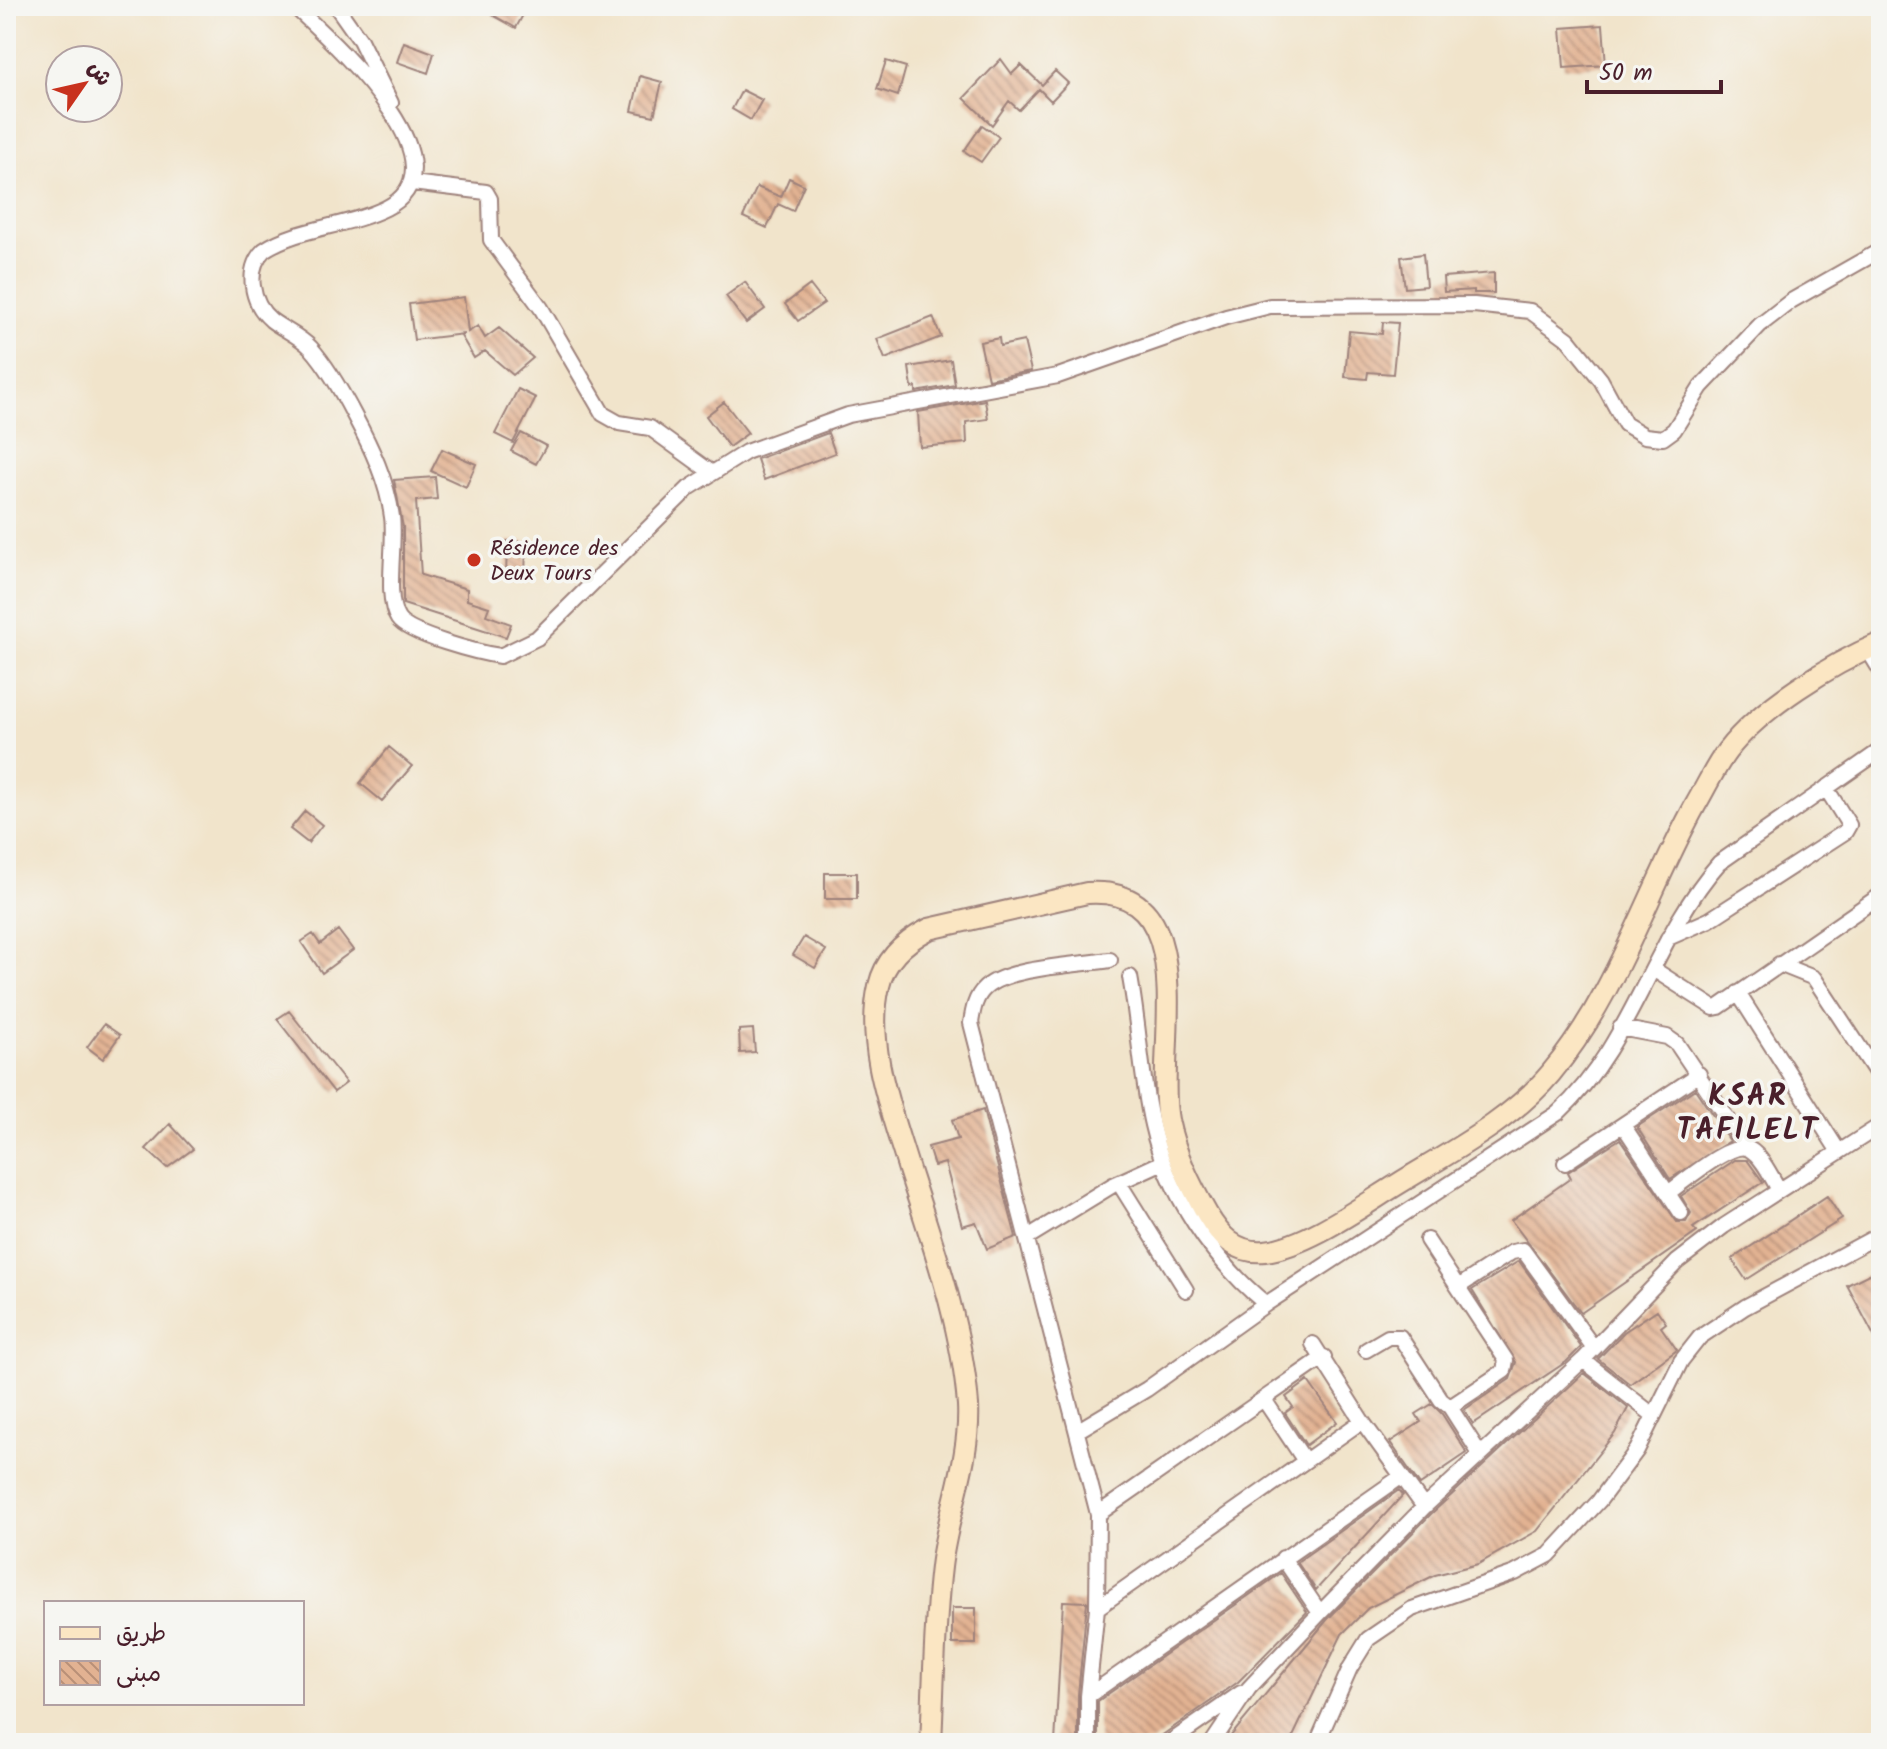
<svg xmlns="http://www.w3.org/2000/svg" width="1887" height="1749" viewBox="0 0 1887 1749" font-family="Kalam,'Playpen Sans Arabic',sans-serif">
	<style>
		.building { fill: url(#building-back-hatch) }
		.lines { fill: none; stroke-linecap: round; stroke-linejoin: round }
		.minor-casing { stroke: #9e827b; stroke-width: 18 }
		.secondary-casing { stroke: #9e827b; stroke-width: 24 }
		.minor { stroke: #fff; stroke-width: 14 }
		.secondary { stroke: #fbe6c3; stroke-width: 20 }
		.poi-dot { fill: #c8321e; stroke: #f6f6f2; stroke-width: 3 }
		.labels { text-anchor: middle; stroke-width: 7; stroke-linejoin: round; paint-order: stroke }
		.poi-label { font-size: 22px; fill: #4a1f2b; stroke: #f6f6f2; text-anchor: start }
		.district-label { font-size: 30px; font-weight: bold; letter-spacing: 2px; fill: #4a1f2b; stroke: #f6f6f2 }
	</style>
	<defs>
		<pattern id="building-back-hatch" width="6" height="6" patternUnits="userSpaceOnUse" patternTransform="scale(2)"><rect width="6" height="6" fill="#e2b292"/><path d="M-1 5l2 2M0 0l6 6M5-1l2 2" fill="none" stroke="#b99077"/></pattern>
	</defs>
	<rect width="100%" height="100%" fill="#f6f6f2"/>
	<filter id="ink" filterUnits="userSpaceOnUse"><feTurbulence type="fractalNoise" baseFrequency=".0125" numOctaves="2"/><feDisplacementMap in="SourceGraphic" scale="16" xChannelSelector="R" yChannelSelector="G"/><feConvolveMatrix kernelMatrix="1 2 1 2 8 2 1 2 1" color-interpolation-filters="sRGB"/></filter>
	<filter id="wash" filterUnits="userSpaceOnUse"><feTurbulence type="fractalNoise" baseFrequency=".006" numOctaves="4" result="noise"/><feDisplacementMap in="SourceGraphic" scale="32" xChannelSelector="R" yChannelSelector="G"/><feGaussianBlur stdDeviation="1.8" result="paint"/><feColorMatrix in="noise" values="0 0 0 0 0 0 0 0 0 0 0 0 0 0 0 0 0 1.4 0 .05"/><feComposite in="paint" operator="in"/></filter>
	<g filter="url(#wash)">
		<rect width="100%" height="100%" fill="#f1e4cb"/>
		<g id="blocks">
			<path class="building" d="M 498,6 L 512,6 L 524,13 L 516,28 L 493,15 Z
				M 1603,25 L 1606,65 L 1564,68 L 1561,28 Z
				M 404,42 L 434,53 L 428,73 L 397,62 Z
				M 1001,59 L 1012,74 L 1021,65 L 1042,85 L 1055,71 L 1068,83 L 1051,101 L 1039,89 L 1019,110 L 1009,101 L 992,125 L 964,98 Z
				M 886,61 L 906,67 L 898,96 L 877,89 Z
				M 640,76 L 662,82 L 654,116 L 632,111 Z
				M 742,90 L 762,100 L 751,120 L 732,109 Z
				M 982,125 L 999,137 L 981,162 L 964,151 Z
				M 789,178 L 804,185 L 793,211 L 778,204 L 767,228 L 743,217 L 757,187 L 781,197 Z
				M 1423,254 L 1426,286 L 1405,288 L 1401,257 Z
				M 1494,273 L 1494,293 L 1474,293 L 1474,290 L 1444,292 L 1443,277 Z
				M 745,282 L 765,309 L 746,323 L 726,296 Z
				M 810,285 L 824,303 L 798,321 L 785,304 Z
				M 464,297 L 468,332 L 478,326 L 485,338 L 499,328 L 533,358 L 513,375 L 485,351 L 474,358 L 461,336 L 464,334 L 414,340 L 409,304 Z
				M 933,317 L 941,337 L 885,359 L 877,339 Z
				M 1383,322 L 1398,323 L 1393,374 L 1368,372 L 1367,379 L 1345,377 L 1349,331 L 1382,334 Z
				M 999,338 L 1000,346 L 1024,341 L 1031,371 L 988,379 L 980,342 Z
				M 951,360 L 955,385 L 916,392 L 916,387 L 912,388 L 909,367 Z
				M 518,389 L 536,398 L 513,443 L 495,434 Z
				M 985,400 L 988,419 L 966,422 L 967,443 L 920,447 L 918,412 Z
				M 724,402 L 748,433 L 729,447 L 706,416 Z
				M 521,433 L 546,446 L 536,464 L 511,451 Z
				M 828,433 L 835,453 L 764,480 L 757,459 Z
				M 442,449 L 476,464 L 466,487 L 431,471 Z
				M 435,477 L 437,499 L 416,501 L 421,575 L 467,589 L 467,600 L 489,607 L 486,615 L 511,624 L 506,637 L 403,604 L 403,527 L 394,480 Z
				M 507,541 L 526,542 L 525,579 L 506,578 Z
				M 389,747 L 412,766 L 382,801 L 360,783 Z
				M 305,811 L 322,825 L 308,843 L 290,829 Z
				M 825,873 L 857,873 L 857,899 L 825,899 Z
				M 338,930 L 353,950 L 322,973 L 301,942 L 313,934 L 320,944 Z
				M 804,937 L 826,950 L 815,968 L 793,955 Z
				M 289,1011 L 346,1083 L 334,1092 L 277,1019 Z
				M 104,1024 L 120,1035 L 103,1059 L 87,1047 Z
				M 753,1029 L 755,1052 L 740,1053 L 739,1030 Z
				M 1695,1089 L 1730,1141 L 1670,1179 L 1637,1127 Z
				M 983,1110 L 1016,1237 L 987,1249 L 976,1222 L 962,1226 L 945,1163 L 934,1166 L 928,1147 L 958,1139 L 952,1120 Z
				M 170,1124 L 193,1149 L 167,1168 L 146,1149 Z
				M 1620,1139 L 1677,1222 L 1686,1222 L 1691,1213 L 1681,1196 L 1735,1160 L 1747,1160 L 1763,1182 L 1693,1228 L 1697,1232 L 1581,1313 L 1511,1220 L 1571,1178 L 1568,1172 Z
				M 1827,1196 L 1842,1219 L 1746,1280 L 1732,1259 Z
				M 1519,1261 L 1581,1347 L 1566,1362 L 1473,1424 L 1464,1410 L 1510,1379 L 1516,1362 L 1472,1290 Z
				M 1881,1268 L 1881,1349 L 1847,1285 Z
				M 1657,1310 L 1666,1323 L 1661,1327 L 1677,1350 L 1630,1384 L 1598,1359 L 1624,1332 Z
				M 1584,1373 L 1628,1408 L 1615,1433 L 1537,1531 L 1478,1564 L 1435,1575 L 1368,1608 L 1342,1634 L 1290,1743 L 1225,1743 L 1327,1620 L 1431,1514 Z
				M 1308,1381 L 1337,1422 L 1306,1445 L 1285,1413 L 1293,1407 L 1286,1397 Z
				M 1432,1404 L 1442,1414 L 1467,1453 L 1420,1485 L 1390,1442 L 1421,1422 L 1416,1414 Z
				M 1399,1490 L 1403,1495 L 1316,1590 L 1297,1562 Z
				M 1281,1573 L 1307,1612 L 1238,1682 L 1151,1743 L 1098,1743 L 1098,1701 Z
				M 1063,1601 L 1087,1602 L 1078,1695 L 1078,1743 L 1055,1743 Z
				M 952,1608 L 976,1608 L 976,1644 L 952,1644 Z"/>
		</g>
	</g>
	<g filter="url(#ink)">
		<use href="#blocks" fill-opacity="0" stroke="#9e827b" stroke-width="2"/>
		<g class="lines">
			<g class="minor-casing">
				<path id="minor" d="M 294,6 C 331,41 471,165 386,208 C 348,227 299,227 264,250 C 245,269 251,303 271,320 C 284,330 300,336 311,348 C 328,367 342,392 354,415 C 371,447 387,480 392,517 C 396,543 384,598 398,619 C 409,635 479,653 500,656 L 537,638 L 689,488 L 746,452 L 848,415 L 1058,376 L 1226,317 L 1270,306 L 1474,305 L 1530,311 L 1568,339 L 1601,380 L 1625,424 L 1645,436 L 1663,438 L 1674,430 L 1701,387 L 1760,325 L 1791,301 L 1881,250
					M 336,6 L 360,40 L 391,103
					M 412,183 L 486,192 L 490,199 L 491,240 L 541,308 L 603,414 L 619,423 L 650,428 L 712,473
					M 1867,648 L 1881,671
					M 1668,938 L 1709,920 L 1845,832 L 1849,825 L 1826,788
					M 1779,964 L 1814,978 L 1881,1080
					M 1653,969 L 1714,1008 L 1719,1007 L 1881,895
					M 1130,977 C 1139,1026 1141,1077 1152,1125 C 1167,1192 1213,1261 1266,1304
					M 1738,993 L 1839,1152
					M 1620,1028 L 1667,1037 L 1677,1044 L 1747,1148
					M 1623,1125 L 1681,1213
					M 1565,1163 L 1699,1074
					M 1119,1183 L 1186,1290
					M 1668,1193 C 1684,1182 1732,1140 1749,1149 C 1762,1156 1772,1178 1779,1190
					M 1028,1237 L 1113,1185 L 1163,1162
					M 1458,1287 L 1512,1252 L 1523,1250 L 1594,1348
					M 1313,1344 L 1362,1421 L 1424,1507
					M 1366,1350 L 1388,1337 L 1400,1337 L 1441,1400 L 1450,1407 L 1504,1371 L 1506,1360 L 1427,1240
					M 1583,1360 L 1653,1415
					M 1265,1401 L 1305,1461
					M 1450,1407 L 1480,1454
					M 1077,1431 L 1147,1389 L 1266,1304 L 1558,1113 C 1632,1045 1653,938 1719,863 L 1881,750
					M 1098,1514 L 1324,1357
					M 1283,1558 L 1320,1613
					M 1097,1608 L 1362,1421
					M 1088,1696 L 1402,1476
					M 1088,1743 L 1088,1696 L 1097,1608 L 1098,1514 L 971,1023 C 973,1010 975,997 985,988 C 1008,967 1078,965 1110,960
					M 1169,1743 L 1241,1693
					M 1212,1743 L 1249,1688 L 1320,1613 L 1424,1507 L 1583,1360 L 1677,1262 L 1724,1226 L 1881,1125
					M 1317,1743 L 1350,1668 L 1368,1639 L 1412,1609 L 1515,1573 L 1549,1555 L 1599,1501 L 1637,1450 L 1681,1361 L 1700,1337 L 1745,1307 L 1881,1234"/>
			</g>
			<g class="secondary-casing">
				<path id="secondary" d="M 931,1743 C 934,1685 934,1625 941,1567 C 947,1514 971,1459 968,1405 C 962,1326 933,1245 909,1170 C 892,1113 865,1046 879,986 C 885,959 906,941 929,929 L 1087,893 C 1205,885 1155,1049 1168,1120 C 1175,1154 1190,1184 1207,1214 C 1220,1236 1236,1254 1265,1251 C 1307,1246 1362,1206 1398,1184 C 1450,1152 1512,1120 1551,1073 C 1617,994 1647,892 1696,804 C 1706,787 1715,767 1727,751 C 1760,708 1831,664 1881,643"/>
			</g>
			<use href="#minor" class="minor"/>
			<use href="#secondary" class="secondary"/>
		</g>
	</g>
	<circle class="poi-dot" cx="474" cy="560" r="8"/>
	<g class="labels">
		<g class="poi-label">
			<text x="490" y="555">Résidence des<tspan x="490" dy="25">Deux Tours</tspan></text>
		</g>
		<g class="district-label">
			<text x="1748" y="1105">KSAR<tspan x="1748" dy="34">TAFILELT</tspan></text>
		</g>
	</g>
	<rect width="1887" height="1749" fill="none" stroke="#f6f6f2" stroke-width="32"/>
	<rect x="44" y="1601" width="260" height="104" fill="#f6f6f2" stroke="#b1a0a2" stroke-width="2"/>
	<rect x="60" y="1627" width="40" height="12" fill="#fbe6c3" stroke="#b1a0a2" stroke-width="2"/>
	<text x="116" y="1641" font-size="24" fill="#4a1f2b">طريق</text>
	<rect x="60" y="1661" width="40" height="24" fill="url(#building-back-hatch)" stroke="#b1a0a2" stroke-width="2"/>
	<text x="116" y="1681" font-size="24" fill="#4a1f2b">مبنى</text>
	<g transform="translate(84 84) rotate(56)"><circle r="38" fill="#f6f6f2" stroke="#b1a0a2" stroke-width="2"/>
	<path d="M0-6L14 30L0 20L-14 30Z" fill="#c8321e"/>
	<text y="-12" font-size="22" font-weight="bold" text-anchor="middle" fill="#4a1f2b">ش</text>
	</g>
	<path d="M1587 80v12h134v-12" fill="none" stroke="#4a1f2b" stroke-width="4"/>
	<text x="1599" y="80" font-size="24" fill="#4a1f2b" stroke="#f6f6f2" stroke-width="6" paint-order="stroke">50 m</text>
</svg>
